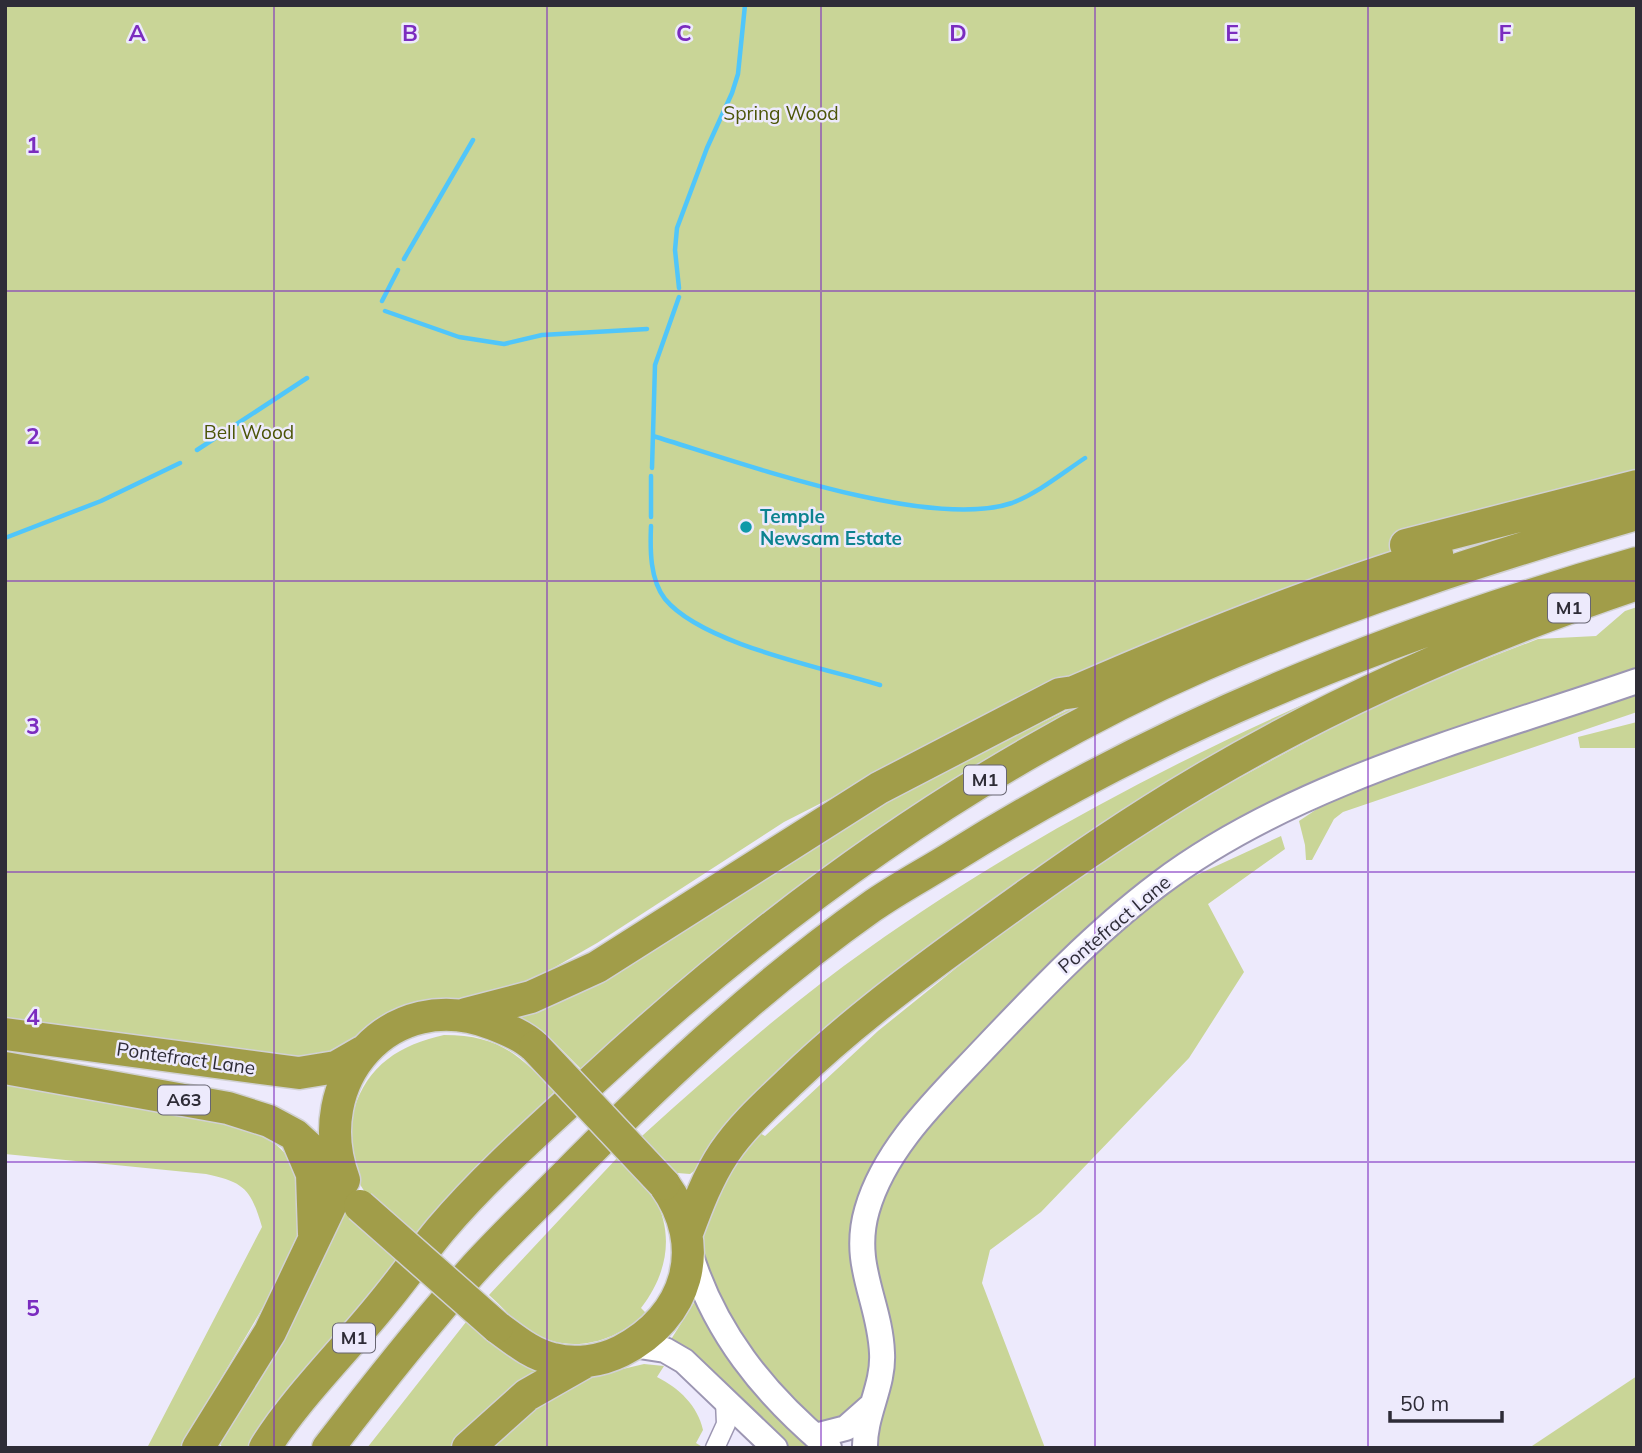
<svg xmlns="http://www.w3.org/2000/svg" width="1642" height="1453" viewBox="0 0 1642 1453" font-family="Mulish,sans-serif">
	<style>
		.green { fill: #c9d597 }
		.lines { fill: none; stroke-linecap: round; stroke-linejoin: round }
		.stream { stroke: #50c6fa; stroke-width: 4.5 }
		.street-casing { stroke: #9c96b2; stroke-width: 21 }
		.secondary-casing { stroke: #9c96b2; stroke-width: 28 }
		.highway-casing { stroke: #d1d1d3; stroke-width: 35 }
		.street { stroke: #fff; stroke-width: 18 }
		.secondary { stroke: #fff; stroke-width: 24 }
		.highway { stroke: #a19d49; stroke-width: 32 }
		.highway-bridge-casing { stroke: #d1d1d3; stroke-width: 35; stroke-linecap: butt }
		.highway-bridge { stroke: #a19d49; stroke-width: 32 }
		.grid { fill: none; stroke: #7b2cbf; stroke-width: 2; stroke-opacity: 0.55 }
		.culture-dot { fill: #0f9aa8; stroke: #edeafc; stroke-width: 2.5 }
		.labels { text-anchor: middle; stroke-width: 5; stroke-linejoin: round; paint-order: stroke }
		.shield { fill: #edeafc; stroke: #676572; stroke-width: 2 }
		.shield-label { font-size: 18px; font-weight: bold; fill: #2e2c37 }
		.park-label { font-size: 19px; fill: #4c5508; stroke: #edeafc }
		.culture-label { font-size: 19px; font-weight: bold; fill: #0d838f; stroke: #edeafc; text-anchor: start }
		.street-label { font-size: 19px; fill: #2e2c37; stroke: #edeafc }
		.grid-label { font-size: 23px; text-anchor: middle; font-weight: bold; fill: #7b2cbf; stroke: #edeafc; stroke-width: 5; stroke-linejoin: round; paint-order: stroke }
	</style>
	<rect width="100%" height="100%" fill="#edeafc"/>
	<path class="green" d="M 5,5 L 1637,5 L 1637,486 L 1391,554 L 941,742 L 784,822 L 597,943 L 529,982 L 491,998 L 444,1000 L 320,1062 L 5,1021 Z
		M 1637,607 L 1637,673 L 1156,875 L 870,1172 C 856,1200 848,1230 851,1261 C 852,1278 859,1293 864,1308 C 874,1343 873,1381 855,1413 L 825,1424 L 813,1421 L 736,1337 L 708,1270 L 701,1245 L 704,1231 L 731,1165 L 760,1133 L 765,1136 L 878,1031 L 981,948 L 1096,865 L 1202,798 L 1395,694 L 1538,639 L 1596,636 L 1625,611 Z
		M 1381,671 L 1319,710 L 742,1106 L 712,1140 L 697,1169 L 690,1174 L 677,1173 L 642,1136 C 714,1071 787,1006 866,950 C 1026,836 1199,747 1381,671 Z
		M 1125,684 L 755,922 L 693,971 L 581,1069 L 547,1035 L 542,1038 L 511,1016 C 713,900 912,779 1125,684 Z
		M 1637,689 L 1637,712 L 1343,812 L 1334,819 L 1312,860 L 1306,860 L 1305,845 L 1299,821 L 1341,793 Z
		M 1637,722 L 1637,748 L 1580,748 L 1578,737 Z
		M 1281,836 L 1285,849 L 1208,904 L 1244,972 L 1189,1058 L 1041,1212 L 990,1250 L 982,1283 L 1045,1448 L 872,1448 L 889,1397 L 895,1358 L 889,1321 L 868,1251 L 893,1161 L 1068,969 L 1182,879 L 1188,879 Z
		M 444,1035 C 498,1035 519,1054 554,1092 L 419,1235 L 384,1206 L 368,1197 L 361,1186 L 351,1162 L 349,1110 L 354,1110 C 367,1065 400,1045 444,1035 Z
		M 5,1080 L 237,1122 C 306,1153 296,1173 303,1242 L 295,1240 L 272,1292 L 180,1448 L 147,1448 L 262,1227 C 251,1189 244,1182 206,1174 L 5,1154 Z
		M 617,1158 C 629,1170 647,1183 655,1199 C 675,1236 666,1276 641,1308 L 646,1313 C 614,1343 571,1355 530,1332 C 515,1323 502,1306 489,1295 Z
		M 343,1206 L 365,1227 L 363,1230 L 398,1262 L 258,1448 L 223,1448 L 220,1444 L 283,1334 Z
		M 697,1298 L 817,1448 L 790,1448 L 701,1359 L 670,1341 Z
		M 466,1322 L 507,1354 L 545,1370 L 460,1448 L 367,1448 Z
		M 644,1364 L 664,1366 L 657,1377 C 679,1388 698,1406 703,1430 L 696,1443 L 704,1448 L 490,1448 L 549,1395 L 585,1378 Z
		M 1637,1376 L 1637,1448 L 1529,1448 Z"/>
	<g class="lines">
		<path class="stream" d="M 404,259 L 473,140
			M 679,288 L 675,250 L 677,228 L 707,148 L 732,93 L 738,74 L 745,5
			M 382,301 L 398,270
			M 385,311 L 459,337 L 504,344 L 542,335 L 647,329
			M 653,436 C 739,462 929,531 1012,503 C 1038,493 1061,474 1085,458
			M 197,450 L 307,378
			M 652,468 L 655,365 L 679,297
			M 651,517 L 651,476
			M 651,526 C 650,550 650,580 665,599 C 702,644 824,668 880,685
			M 5,538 L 101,501 L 180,463"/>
		<g class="street-casing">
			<path id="street" d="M 715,1448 L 726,1424 L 725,1401"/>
		</g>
		<g class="secondary-casing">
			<path id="secondary" d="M 689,1249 C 713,1331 764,1394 829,1448
				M 633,1345 L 665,1350 L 684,1361 L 775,1448
				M 815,1436 L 846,1428 L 872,1405
				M 865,1448 C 864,1415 884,1386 882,1353 C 880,1301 851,1265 867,1210 C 885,1147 939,1097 983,1050 C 1039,991 1094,933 1159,884 C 1294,782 1478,736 1637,681"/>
		</g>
		<g class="highway-casing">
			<path id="highway" d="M 1406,545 L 1637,486
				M 466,1014 L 531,997 L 597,967 L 879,788 L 1060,694 L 1074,692 C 1193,640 1312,592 1437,554
				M 5,1034 L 299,1073 L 336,1067 L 362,1052
				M 5,1068 L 228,1108 L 269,1121 L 295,1135 L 343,1179
				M 298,1141 L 312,1174 L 314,1234
				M 344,1180 C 307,1081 390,984 493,1024 C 508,1030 523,1036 535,1047
				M 687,1233 C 697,1206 708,1177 724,1153 C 743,1125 768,1103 792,1080 C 845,1029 903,985 962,942 C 1024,897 1086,852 1151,811 C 1302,715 1468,641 1637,584
				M 497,1327 C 515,1340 531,1354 553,1359 C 575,1365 601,1361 621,1351 C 688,1317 709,1246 664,1184
				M 198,1448 L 270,1332 L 343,1179
				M 265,1448 C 294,1400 347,1348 383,1303 C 403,1279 421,1253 441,1229 C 487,1175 541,1128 593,1080 C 773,913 977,764 1203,665 C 1344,604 1489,557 1637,514
				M 328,1448 C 374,1388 421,1329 471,1272 C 505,1234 543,1199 579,1162 C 670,1070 765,982 871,907 C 898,888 927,873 954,856 C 1165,724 1398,631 1637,563
				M 468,1448 L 527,1395 L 585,1362"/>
		</g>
		<use href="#street" class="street"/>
		<use href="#secondary" class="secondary"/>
		<use href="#highway" class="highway"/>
		<g class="highway-bridge-casing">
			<path id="highway-bridge" d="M 535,1047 L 664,1184
				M 360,1206 L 497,1327"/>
		</g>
		<use href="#highway-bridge" class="highway-bridge"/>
	</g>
	<path class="grid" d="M 274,5 L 274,1448M 547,5 L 547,1448M 821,5 L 821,1448M 1095,5 L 1095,1448M 1368,5 L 1368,1448M 5,291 L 1637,291M 5,581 L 1637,581M 5,872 L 1637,872M 5,1162 L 1637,1162"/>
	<circle class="culture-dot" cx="746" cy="527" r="7"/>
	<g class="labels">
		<g class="shield">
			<rect x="1548" y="593.5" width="42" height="29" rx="5"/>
			<rect x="964" y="765.5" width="42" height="29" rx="5"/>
			<rect x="158" y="1085.5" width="52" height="29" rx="5"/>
			<rect x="333" y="1323.5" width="42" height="29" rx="5"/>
		</g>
		<g class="shield-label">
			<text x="1569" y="614">M1</text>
			<text x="985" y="786">M1</text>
			<text x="184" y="1106">A63</text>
			<text x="354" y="1344">M1</text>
		</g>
		<g class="park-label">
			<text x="781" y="120">Spring Wood</text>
			<text x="249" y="439">Bell Wood</text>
		</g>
		<g class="culture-label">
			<text x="760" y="523">Temple<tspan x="760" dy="22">Newsam Estate</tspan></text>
		</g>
		<g class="street-label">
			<text transform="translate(1114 924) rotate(-40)" y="7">Pontefract Lane</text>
			<text transform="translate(186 1058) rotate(8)" y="7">Pontefract Lane</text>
		</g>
	</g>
	<g class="grid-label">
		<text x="137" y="41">A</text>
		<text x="410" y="41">B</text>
		<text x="684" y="41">C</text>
		<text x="958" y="41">D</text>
		<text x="1232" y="41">E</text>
		<text x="1505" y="41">F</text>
		<text x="33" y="153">1</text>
		<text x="33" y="444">2</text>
		<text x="33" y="734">3</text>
		<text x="33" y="1025">4</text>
		<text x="33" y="1316">5</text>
	</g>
	<rect width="1642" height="1453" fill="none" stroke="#2e2c37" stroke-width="14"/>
	<path d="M1390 1411v10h112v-10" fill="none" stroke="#2e2c37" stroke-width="3.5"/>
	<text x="1400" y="1411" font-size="21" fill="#2e2c37" stroke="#edeafc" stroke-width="5" paint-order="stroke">50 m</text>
</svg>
